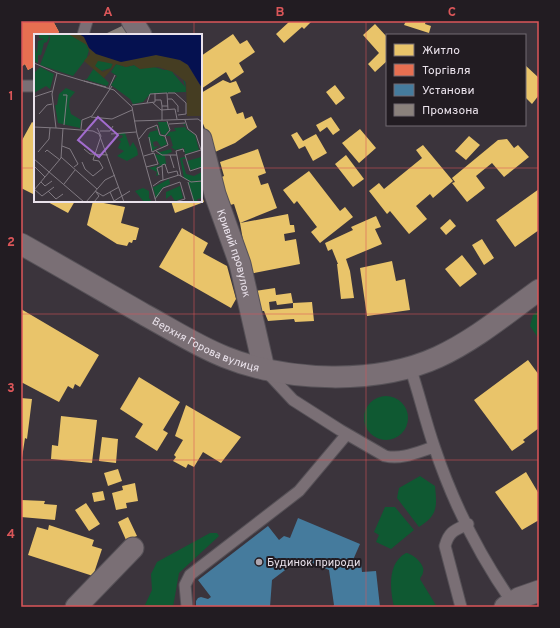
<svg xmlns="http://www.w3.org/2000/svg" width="560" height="628" viewBox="0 0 560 628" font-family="Overpass,sans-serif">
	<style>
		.green { fill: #0f5932 }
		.homes { fill: #e9c46a }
		.shops { fill: #e76f51 }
		.public { fill: #457b9d }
		.industry { fill: #8a817c }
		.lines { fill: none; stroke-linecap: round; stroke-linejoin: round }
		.lane-casing { stroke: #565157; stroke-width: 13 }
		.street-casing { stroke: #565157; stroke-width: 23 }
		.lane { stroke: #7a6f75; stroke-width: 11 }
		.street { stroke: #7a6f75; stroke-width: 21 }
		.grid { fill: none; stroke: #db5659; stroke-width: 1; stroke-opacity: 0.55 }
		.poi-dot { fill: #ada5ae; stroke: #221c22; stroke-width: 1.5 }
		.labels { text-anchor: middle; stroke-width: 4; stroke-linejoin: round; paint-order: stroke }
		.street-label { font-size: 11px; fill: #eae2eb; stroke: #221c22 }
		.poi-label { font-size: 11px; fill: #eae2eb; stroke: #221c22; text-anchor: start }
		.inset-road { fill: none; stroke: #817a82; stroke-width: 1 }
		.view { fill: #a26cce; fill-opacity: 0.15; stroke: #a26cce; stroke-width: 2 }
		.inset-edge { fill: none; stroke: #eae2eb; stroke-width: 2 }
		.neatline { fill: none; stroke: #db5659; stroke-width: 1.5 }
		.grid-label { font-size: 13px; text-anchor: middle; font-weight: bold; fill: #db5659 }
	</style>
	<rect width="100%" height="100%" fill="#3b343c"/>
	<path class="green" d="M 539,310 L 539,339 L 530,326 L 533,315 Z
		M364 418a22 22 0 1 1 44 0a22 22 0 1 1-44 0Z
		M 420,476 L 435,486 C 437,507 438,515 419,527 L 397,498 L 399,488 Z
		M 385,507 L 395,507 L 414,530 L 391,549 L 376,542 L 379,535 L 374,532 Z
		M 210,533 L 217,533 L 219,536 L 179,573 L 173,607 L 144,607 L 152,590 L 151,574 L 157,562 Z
		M 406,553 C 412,553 426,565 423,572 C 423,575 421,576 420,579 L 437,607 L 394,607 C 390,590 387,563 406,553 Z"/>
	<path class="homes" d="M 21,21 L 53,21 L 59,32 L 56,35 L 35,35 L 35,66 L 28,70 L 25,64 L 21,67 Z
		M 290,21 L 312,21 L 304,29 L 302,27 L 284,43 L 276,34 Z
		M 406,21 L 426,21 L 425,24 L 431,26 L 429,33 L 404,25 Z
		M 375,24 L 387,37 L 387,61 L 375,72 L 368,64 L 379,53 L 363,35 Z
		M 233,34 L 240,44 L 247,40 L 255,52 L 239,63 L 244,72 L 231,81 L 226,72 L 201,89 L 201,56 Z
		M 525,65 L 539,78 L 539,95 L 532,104 L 525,97 Z
		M 223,80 L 230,83 L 236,81 L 241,92 L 230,97 L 237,114 L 243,112 L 245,119 L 252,116 L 257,127 L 235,143 L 215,152 L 201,119 L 201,93 Z
		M 335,85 L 345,98 L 336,105 L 326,92 Z
		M 331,117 L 340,130 L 333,135 L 327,127 L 320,132 L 316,125 Z
		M 32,122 L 35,124 L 35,195 L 21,188 L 21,142 Z
		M 360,129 L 376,148 L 359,163 L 342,143 Z
		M 297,132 L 303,141 L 316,134 L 327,153 L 313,161 L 305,146 L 299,149 L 291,135 Z
		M 469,136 L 480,145 L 466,160 L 455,151 Z
		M 507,139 L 514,148 L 518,145 L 529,157 L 504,177 L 492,163 L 476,176 L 485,188 L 467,202 L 452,183 L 455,182 L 452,178 L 498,140 Z
		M 423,145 L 453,181 L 433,198 L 430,194 L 416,206 L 427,219 L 409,234 L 390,211 L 387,214 L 369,191 L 379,183 L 384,189 L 422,158 L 416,150 Z
		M 258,149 L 266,173 L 258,176 L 261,185 L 268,183 L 277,208 L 240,223 L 234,204 L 226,206 L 217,179 L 224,176 L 220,162 Z
		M 346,155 L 364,179 L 353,187 L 335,164 Z
		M 309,171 L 340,211 L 345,207 L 353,217 L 320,243 L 311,232 L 317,227 L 297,201 L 294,204 L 283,190 Z
		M 539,189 L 539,230 L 515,247 L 496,220 Z
		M 201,193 L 204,202 L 175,213 L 171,201 L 201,201 Z
		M 46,201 L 75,201 L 68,213 Z
		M 93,201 L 125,207 L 121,223 L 139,228 L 136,240 L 133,240 L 132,243 L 129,242 L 127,246 L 117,244 L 87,225 Z
		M 288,214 L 290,225 L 294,225 L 295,232 L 284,234 L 285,241 L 296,239 L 300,264 L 249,274 L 240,223 Z
		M 376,216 L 381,227 L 375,229 L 382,244 L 346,259 L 350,271 L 354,298 L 341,299 L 337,264 L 338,264 L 332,249 L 328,251 L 325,243 L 353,230 L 351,227 Z
		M 450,219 L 456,226 L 446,235 L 440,228 Z
		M 182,228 L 208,243 L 203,253 L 227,266 L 236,299 L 231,308 L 159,267 Z
		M 482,239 L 494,258 L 484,265 L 472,245 Z
		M 462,255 L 477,274 L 460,287 L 445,269 Z
		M 392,261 L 396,281 L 405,279 L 410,310 L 367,316 L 360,268 Z
		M 275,288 L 276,295 L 291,293 L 293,303 L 277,305 L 276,301 L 269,302 L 270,310 L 293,308 L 293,303 L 312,302 L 314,321 L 295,322 L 294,319 L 268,321 L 264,311 L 257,311 L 255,291 Z
		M 21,309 L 99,355 L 80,387 L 75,384 L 73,389 L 68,386 L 59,402 L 21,382 Z
		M 528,360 L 539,375 L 539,428 L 523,440 L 525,442 L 512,451 L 474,400 Z
		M 139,377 L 180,402 L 163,430 L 168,433 L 157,451 L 135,437 L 143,424 L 120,409 Z
		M 21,398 L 32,399 L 27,439 L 25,438 L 22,458 Z
		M 186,405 L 241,437 L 221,463 L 203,452 L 194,467 L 188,464 L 186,468 L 173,461 L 176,457 L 174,455 L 183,440 L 175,436 Z
		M 61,416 L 97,420 L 92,463 L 51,459 L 52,445 L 58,446 Z
		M 102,437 L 118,439 L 116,463 L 99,461 Z
		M 118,469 L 122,481 L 108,486 L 104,473 Z
		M 526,472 L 539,494 L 539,520 L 522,530 L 495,492 Z
		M 135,483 L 138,501 L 126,503 L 127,508 L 116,510 L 112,493 L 123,490 L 122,486 Z
		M 103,491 L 105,500 L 94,502 L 92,493 Z
		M 21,500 L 45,501 L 44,504 L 57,505 L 55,520 L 21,517 Z
		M 86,503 L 100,524 L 89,531 L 75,510 Z
		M 128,517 L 137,536 L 126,540 L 118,522 Z
		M 49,525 L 94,540 L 92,546 L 102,549 L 93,576 L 28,555 L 37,527 L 48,530 Z"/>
	<path class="shops" d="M 21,21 L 53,21 L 59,32 L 56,35 L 35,35 L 35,66 L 28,70 L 25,64 L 21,67 Z"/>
	<path class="public" d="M 298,518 L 360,544 L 353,560 L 361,563 L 362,572 L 376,571 L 380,607 L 332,607 L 334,605 L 329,570 L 301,558 L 272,580 L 270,607 L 196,607 L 196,601 L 198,598 L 201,597 L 208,599 L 211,597 L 198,580 L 268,526 L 279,540 L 284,536 L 290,538 Z"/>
	<path class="industry" d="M 124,25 L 128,35 L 105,35 L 105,34 Z"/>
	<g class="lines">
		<g class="lane-casing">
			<path id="lane" d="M 83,35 L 87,21
				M 21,86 L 35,86
				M 410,367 C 419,393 425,420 434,446 C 452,500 479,555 512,602
				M 265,370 L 293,400 L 340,430 L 385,456 C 402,460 418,452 434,447
				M 187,607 L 185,585 L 190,575 L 299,491 L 347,434
				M 461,607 L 445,546 C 449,531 455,530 468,524"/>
		</g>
		<g class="street-casing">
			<g id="street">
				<path d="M 132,21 L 141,35"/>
				<path id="s1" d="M 201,139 L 215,194 L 240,264 L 264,369"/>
				<path id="s2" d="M 21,244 C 62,267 103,291 145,315 C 171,329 197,346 225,357 C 287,382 377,385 438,357 C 475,340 507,313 539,290"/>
				<path d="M 76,607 L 133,548"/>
				<path d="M 505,607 L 519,598 L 539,591"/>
			</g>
		</g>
		<use href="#lane" class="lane"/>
		<use href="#street" class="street"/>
	</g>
	<path class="grid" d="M 194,21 L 194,35M 366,21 L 366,607M 21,168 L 35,168M 201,168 L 539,168M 194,201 L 194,607M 21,314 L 539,314M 21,460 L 539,460"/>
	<circle class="poi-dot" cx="259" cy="562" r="4"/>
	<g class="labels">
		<g class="street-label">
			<text dy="4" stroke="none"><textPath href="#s1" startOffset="119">Кривий провулок</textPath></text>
			<text dy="4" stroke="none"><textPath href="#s2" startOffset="211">Верхня Горова вулиця</textPath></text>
		</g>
		<g class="poi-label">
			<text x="267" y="566">Будинок природи</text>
		</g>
	</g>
	<g transform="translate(34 34)">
		<rect width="168" height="168" fill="#3b343c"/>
		<path d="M 5,0 L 14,0 L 15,3 L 13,8 L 10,9 L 7,21 L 4,21 L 4,29 L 0,27 L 0,10 L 3,20 L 4,7 L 10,5 L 5,4 ZM 15,0 L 42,0 L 49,4 L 55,16 L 53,23 L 79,29 L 77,34 L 67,37 L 52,25 L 39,42 L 6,31 L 16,5 ZM 82,30 L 92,33 L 100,31 L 106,35 L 117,32 L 130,36 L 138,35 L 139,39 L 151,53 L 149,45 L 151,46 L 153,67 L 152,58 L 121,59 L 116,60 L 109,68 L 99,70 L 96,65 L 77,51 L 83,42 L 77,38 ZM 6,33 L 20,40 L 16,55 L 12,52 L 0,59 L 0,39 ZM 60,34 L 75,49 L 73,52 L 50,45 L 53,45 ZM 32,54 L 41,58 L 36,64 L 35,72 L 37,80 L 47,86 L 46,94 L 24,89 L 21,71 L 23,71 L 25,60 ZM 124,88 L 133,88 L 135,96 L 131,101 L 127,100 ZM 149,90 L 151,90 L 152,95 L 161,101 L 165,116 L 151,120 L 150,114 L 141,116 L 137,113 L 139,112 L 136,102 L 132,102 L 135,98 L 142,97 L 140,94 L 152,93 ZM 121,93 L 123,93 L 125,101 L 130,103 L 133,110 L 127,113 L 123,107 L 119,108 L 120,113 L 125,112 L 118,117 L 114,102 L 116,98 L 124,96 ZM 88,99 L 91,99 L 96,113 L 99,108 L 103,115 L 104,121 L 93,127 L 83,122 L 90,117 L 84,114 L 87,107 L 84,106 L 89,103 L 88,101 L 84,102 ZM 137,115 L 138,118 L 128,122 L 131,122 L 132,130 L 122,133 L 125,141 L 122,142 L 123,138 L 115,134 L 126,131 L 121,120 L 126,121 L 123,116 L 126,118 ZM 151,123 L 152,125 L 148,125 L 152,140 L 160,142 L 168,138 L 168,147 L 157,148 L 150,144 L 146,124 ZM 167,123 L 167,133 L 157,136 L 153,127 ZM 135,145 L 136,150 L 128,154 L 125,161 L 122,164 L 119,153 L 120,153 L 123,163 L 120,153 ZM 154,148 L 168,148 L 168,164 L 163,165 L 164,168 L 160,168 ZM 146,152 L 149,164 L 141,167 L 137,161 L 132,165 L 132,158 ZM 109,154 L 115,157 L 115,164 L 118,168 L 110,168 L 101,157 Z" fill="#0f5932"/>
		<path d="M 34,0 L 48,0 L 58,17 L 87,28 L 122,21 L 138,23 L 153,30 L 168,54 L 168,82 L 153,82 L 152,48 L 139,38 L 124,33 L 106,35 L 100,31 L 92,33 L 82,30 L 70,44 L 50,27 L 56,20 L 53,11 ZM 64,27 L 70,28 L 79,30 L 77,34 L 69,38 L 61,32 Z" fill="#453d22" fill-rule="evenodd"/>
		<path d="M 45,0 L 168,0 L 168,54 L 154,31 L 146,26 L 122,21 L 87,28 L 62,20 L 55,14 L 50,3 Z" fill="#051150"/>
		<path class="inset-road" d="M 0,29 L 23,39M 50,47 L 72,53M 75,54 L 81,41M 134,59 L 141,59 L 152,69 L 152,80 L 144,81M 29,61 L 33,61 L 30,91M 0,63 L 18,57M 134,65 L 138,65 L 144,72 L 144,78M 121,66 L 127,66 L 128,72 L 134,72M 118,68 L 127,76 L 141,75 L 143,85M 113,69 L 116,60 L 133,59 L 134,76M 98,71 L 121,68 L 121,59M 128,72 L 128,86M 5,80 L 13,71 L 18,70M 57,83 L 78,85 L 98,76M 151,86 L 154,95 L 162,101 L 168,119M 100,87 L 164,85 L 168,88M 135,90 L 151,89M 0,93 L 22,94 L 18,60 L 23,39 L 80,56 L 98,73 L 103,100 L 122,168M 22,94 L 59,97 L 65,100 L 90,168M 47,95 L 48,86 L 58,82 L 78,52M 66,97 L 76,97 L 79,92M 77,100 L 102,98M 131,102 L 136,96 L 133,87M 115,103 L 118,118M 105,105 L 113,95 L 123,91 L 126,101 L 131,102 L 134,111 L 118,118M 28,112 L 36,115 L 44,130 L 40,133M 50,115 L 56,120 L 74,121M 167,116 L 151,121 L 156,137 L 168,133M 122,117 L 128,121 L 143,121M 4,118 L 15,105 L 16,94M 11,118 L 13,116 L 26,126M 136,121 L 140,134M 110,122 L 120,119 L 124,130 L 112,133M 27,123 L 63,155M 0,125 L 50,168M 48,128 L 51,135 L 59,142 L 69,134 L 65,127 L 59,126 L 67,102 L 63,94M 0,132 L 11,143M 125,141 L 123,134 L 128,132M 147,142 L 142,117 L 149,115 L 150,118M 129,146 L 128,131 L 131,130 L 134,139 L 143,137 L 144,141M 7,148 L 11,152 L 18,147M 154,148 L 160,168M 30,150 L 41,136M 119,152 L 126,147 L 145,141 L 157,148 L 168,147M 0,155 L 8,162 L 20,153M 0,156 L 27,124 L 29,94M 14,157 L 22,165 L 29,160M 61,157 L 69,162 L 85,153M 76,158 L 80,167 L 96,157M 121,165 L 129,154 L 146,148 L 151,165 L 141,168M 52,168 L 71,146 L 81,141M 60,168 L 65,162 L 62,158"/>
		<path class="view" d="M 64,83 L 84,101 L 65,123 L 44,106 Z"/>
		<rect width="168" height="168" class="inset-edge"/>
	</g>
	<rect width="560" height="628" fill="none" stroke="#221c22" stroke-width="44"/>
	<rect x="386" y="34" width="140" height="92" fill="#221c22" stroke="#726b72"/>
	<rect x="394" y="44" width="20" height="12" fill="#e9c46a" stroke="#726b72"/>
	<text x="422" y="54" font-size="12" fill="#eae2eb">Житло</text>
	<rect x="394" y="64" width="20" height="12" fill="#e76f51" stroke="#726b72"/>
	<text x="422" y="74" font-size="12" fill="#eae2eb">Торгівля</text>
	<rect x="394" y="84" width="20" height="12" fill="#457b9d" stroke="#726b72"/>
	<text x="422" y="94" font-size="12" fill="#eae2eb">Установи</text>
	<rect x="394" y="104" width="20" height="12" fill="#8a817c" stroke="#726b72"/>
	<text x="422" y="114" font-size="12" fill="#eae2eb">Промзона</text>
	<rect x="22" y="22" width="516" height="584" class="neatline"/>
	<g class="grid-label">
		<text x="108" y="16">A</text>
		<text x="280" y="16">B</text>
		<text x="452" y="16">C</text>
		<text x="11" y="100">1</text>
		<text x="11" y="246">2</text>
		<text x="11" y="392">3</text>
		<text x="11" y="538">4</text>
	</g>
</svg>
